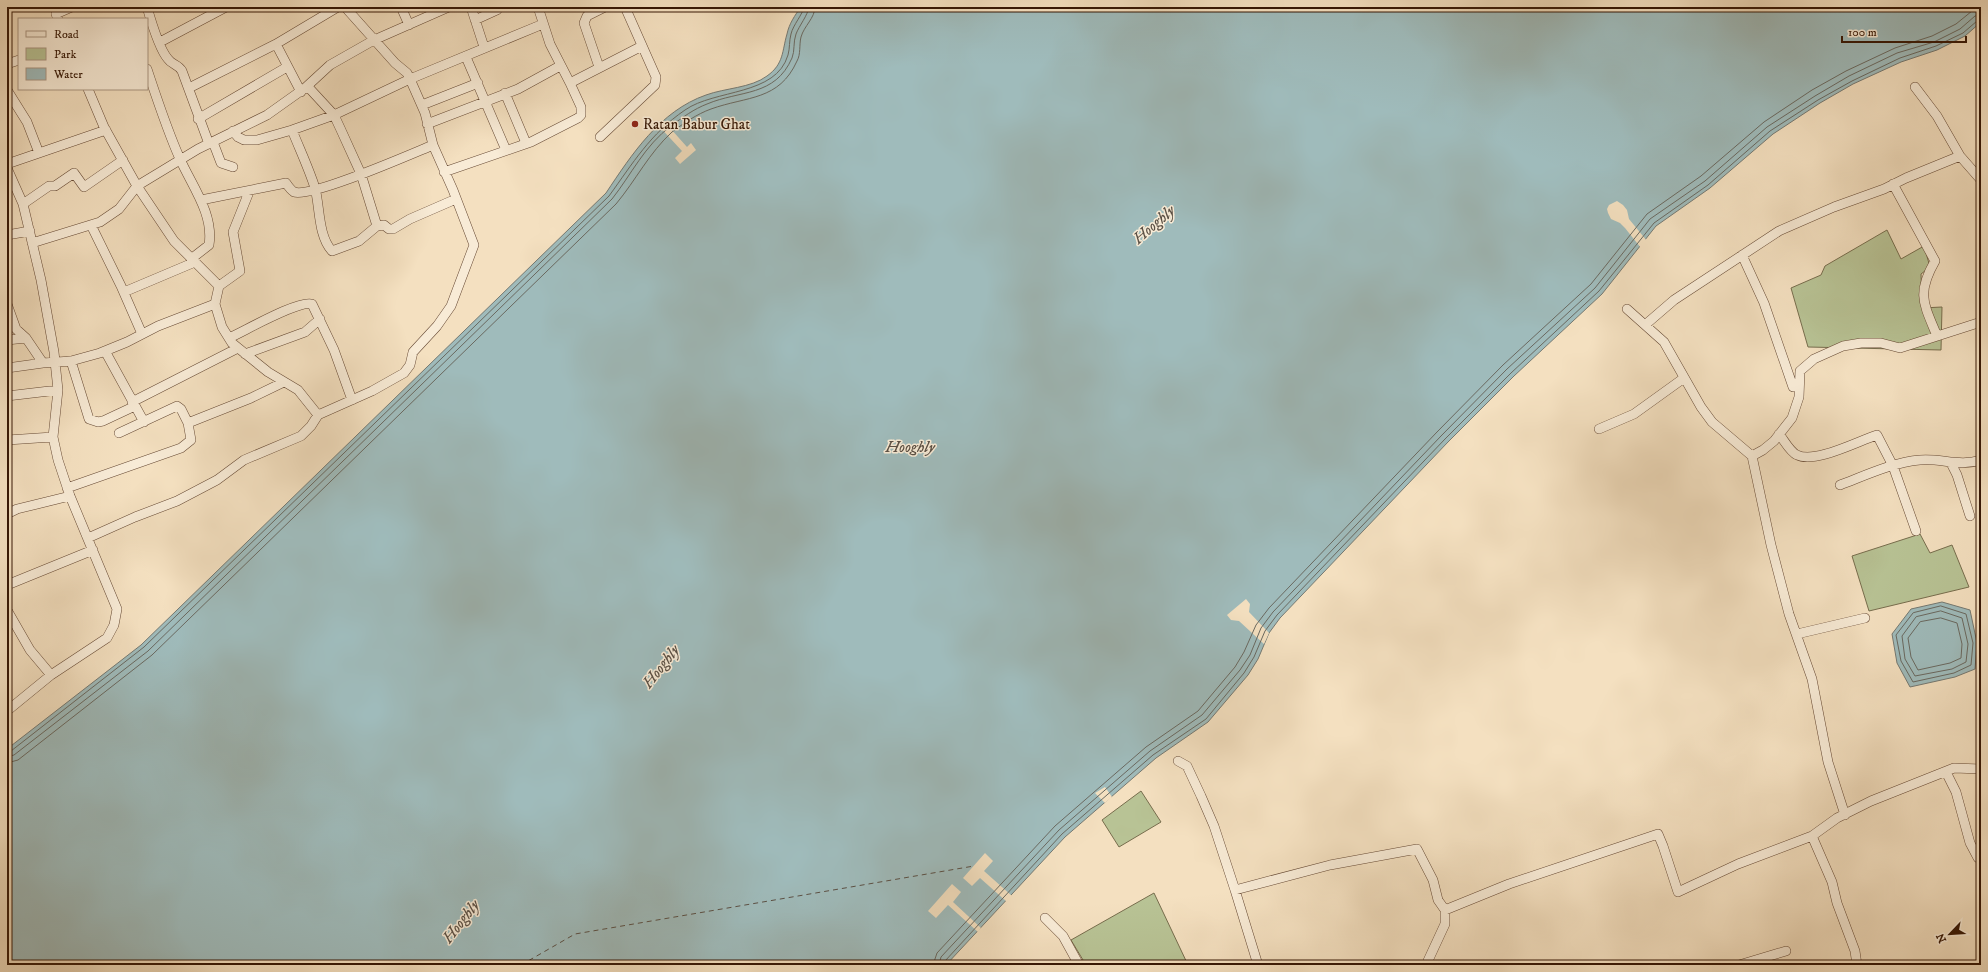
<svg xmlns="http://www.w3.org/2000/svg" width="1988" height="972" viewBox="0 0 1988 972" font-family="'IM FELL DW Pica',serif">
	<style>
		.green { fill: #b8c395; stroke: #776d4d }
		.water { fill: #9fbbbb; stroke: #757972 }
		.pier { fill: #f4e0c0 }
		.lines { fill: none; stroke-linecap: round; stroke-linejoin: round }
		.shore { stroke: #6a6960; stroke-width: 1 }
		.ferry { stroke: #5b5045; stroke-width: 1; stroke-dasharray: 5 4; stroke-linecap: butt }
		.minor-casing { stroke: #664934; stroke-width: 10 }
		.minor { stroke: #f8ebd6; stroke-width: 9 }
		.poi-dot { fill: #8f2418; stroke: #f8ebd6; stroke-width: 1.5 }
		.labels { text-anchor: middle; stroke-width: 3; stroke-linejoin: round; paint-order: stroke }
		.poi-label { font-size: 15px; fill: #361705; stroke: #f8ebd6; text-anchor: start }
		.water-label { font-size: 16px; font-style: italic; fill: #5b5045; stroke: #f8ebd6 }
	</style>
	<rect width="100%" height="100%" fill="#f4e0c0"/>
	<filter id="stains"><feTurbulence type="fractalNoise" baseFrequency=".005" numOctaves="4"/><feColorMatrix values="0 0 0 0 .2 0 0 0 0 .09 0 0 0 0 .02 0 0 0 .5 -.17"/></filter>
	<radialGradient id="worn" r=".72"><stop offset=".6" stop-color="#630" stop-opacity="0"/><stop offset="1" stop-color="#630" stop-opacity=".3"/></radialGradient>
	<path class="green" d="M 1887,230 L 1901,259 L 1924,246 L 1930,267 L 1921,274 L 1922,308 L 1942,307 L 1941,350 L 1808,347 L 1791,288 L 1821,275 L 1825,266 Z
		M 1920,534 L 1930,553 L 1952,545 L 1969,587 L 1869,611 L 1852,556 Z
		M 1141,791 L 1161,822 L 1119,847 L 1102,820 Z
		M 1154,893 L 1188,965 L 1086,965 L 1071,940 Z"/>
	<path class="water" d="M 801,7 L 1981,7 L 1981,22 L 1965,36 L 1937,50 L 1901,62 L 1853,84 L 1820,103 L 1773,134 L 1710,188 L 1656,226 L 1602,294 L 1514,376 L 1448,442 L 1280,618 L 1269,633 L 1258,659 L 1248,675 L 1208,722 L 1156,758 L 1065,837 L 946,965 L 7,965 L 7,749 L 141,645 L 606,193 C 632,154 660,111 706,95 C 725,88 751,88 767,76 C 784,64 782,51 787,34 C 789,24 795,15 801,7 Z
		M 1942,602 L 1970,610 L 1977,643 L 1975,669 L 1955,677 L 1910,687 L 1897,663 L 1892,634 L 1911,609 Z"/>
	<path class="pier" d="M 662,119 L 687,147 L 691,143 L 696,150 L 680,164 L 675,158 L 682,151 L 657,124 Z
		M 1617,201 L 1623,205 L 1627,210 L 1629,219 L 1647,241 L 1641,248 L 1625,228 L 1620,223 L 1611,219 L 1608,213 L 1607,209 L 1609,205 Z
		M 1246,599 L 1250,604 L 1249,612 L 1269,633 L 1264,644 L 1239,621 L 1231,620 L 1227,615 Z
		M 1105,787 L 1112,797 L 1105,803 L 1095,793 Z
		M 985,853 L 993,861 L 984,871 L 1012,896 L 1007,902 L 980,878 L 972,886 L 963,878 Z
		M 952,884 L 961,892 L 953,902 L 981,928 L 978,932 L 948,905 L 936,918 L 928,911 Z"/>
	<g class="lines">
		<path class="shore" d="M 1941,606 L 1966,614 L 1973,643 L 1971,665 L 1954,673 L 1913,682 L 1901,661 L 1896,635 L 1913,613 Z
			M 1941,611 L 1962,618 L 1968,644 L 1966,662 L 1952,669 L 1915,676 L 1905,659 L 1902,636 L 1916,617 Z
			M 1941,618 L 1957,623 L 1962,644 L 1961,658 L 1950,663 L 1918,670 L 1911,657 L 1908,638 L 1920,622 Z
			M 7,752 L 11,751 L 144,647 L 609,196 C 633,163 650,134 685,110 C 715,89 776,96 788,55 C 790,48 789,41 791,34 C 793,25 803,14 804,7
			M 7,757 L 14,755 L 148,651 L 612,199 C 631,175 645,145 671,126 C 683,117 694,109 707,104 C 740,90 775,97 792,58 C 795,51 793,42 796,34 C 799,26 808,15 809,7
			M 7,763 L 18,760 L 152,655 L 616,204 C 636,180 649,153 672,132 C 684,123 697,114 711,109 C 747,96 779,101 797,61 C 801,54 799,45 801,37 C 804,26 815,18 815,7
			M 933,965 L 937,953 L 1055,826 L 1146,747 L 1198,711 L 1235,667 L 1244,652 L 1256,625 L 1269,608 L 1437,432 L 1503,365 L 1591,284 L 1647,214 L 1701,176 L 1764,122 L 1812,90 L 1846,71 L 1895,48 L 1932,36 L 1956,24 L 1972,11 L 1981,9
			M 939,965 L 941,957 L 1059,830 L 1150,751 L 1202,715 L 1240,670 L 1250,655 L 1261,628 L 1273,612 L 1441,436 L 1507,369 L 1595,288 L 1650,219 L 1705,181 L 1767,127 L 1815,96 L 1849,76 L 1897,53 L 1934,42 L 1960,29 L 1975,16 L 1981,15
			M 944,965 L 945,961 L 1062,834 L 1153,755 L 1206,719 L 1244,673 L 1254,657 L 1265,631 L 1277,615 L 1445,439 L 1511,373 L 1599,291 L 1654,223 L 1708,185 L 1770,131 L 1818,100 L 1852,81 L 1900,58 L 1936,46 L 1963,33 L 1977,21 L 1981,20"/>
		<path class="ferry" d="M 521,965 L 575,934 L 974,866"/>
		<g class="minor-casing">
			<path id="minor" d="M 147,7 C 151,21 159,49 168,59 C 172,65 178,64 182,71 L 209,144
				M 401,7 L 409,25
				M 471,7 L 484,47
				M 538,7 L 550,44 L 570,83
				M 58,19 L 56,14 L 72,7
				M 475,20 L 497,10 L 499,7
				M 160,42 L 226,7
				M 276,44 L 301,92
				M 466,57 L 506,150
				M 7,64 L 19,60
				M 599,67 L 584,23 L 587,16 L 605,7
				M 147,69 C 157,99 167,130 180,159 C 192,186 214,214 209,245 L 191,259
				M 1915,87 L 1937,116 L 1960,156 L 1981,180
				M 189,88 L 276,44 L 338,7
				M 305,88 L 310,89 L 334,115 L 341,130 L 361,174 L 377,226
				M 88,89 L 104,127 L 137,186 L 174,241 L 219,286 L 215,304 L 222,327 L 232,343 L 268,372 L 298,390 L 318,415 L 311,426 L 301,436 L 244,460 L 217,480 L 177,501 L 135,517 L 88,538
				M 7,90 L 27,122 L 39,153
				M 505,93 L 526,143
				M 422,105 L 478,83
				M 198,119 L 287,67
				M 427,124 L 518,89 L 560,66
				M 292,130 C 300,150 309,169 315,188 C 320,207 318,236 332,251 L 359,241 L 377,226 L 384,225 L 389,229 L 393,229 L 410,219 L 456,199
				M 233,131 L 238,137 L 244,140 L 257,140 L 292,130 L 334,115 L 410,79 L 543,24
				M 600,137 L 655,85 L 656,77 L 625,7
				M 213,142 L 221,163 L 233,167
				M 7,164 L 106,130
				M 7,168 L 23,204 L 41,280 L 54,352 L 58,390 L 53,437 L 58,460 L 70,496 L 117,609 L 114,625 L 107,638 L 51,675 L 7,711
				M 444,172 L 531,142 L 578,118 L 581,115 L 581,107 L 570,83 L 642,46
				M 1893,184 L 1935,261 C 1916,294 1924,304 1937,336
				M 201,200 L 286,183 C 288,186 291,190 294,192 C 311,198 411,154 433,145
				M 23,204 L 49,186 L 55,186 L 74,173 L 84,187 L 123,160
				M 91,225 L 121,286 L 142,334
				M 7,235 L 30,231
				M 32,243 L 100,222 L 119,209 L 137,186 L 198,149 L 267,115 L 305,88 L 330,65 L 374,40 L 449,7
				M 1742,255 L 1764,303 L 1793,387
				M 219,286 L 240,271 L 233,232 L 249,192
				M 124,292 L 195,262
				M 7,304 L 16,329 L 26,338 L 43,363 L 71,361 L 100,353 L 127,342 L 158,326 L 215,304
				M 1627,309 L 1664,342 L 1701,407 L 1712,422 L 1752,456 L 1771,545 L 1789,614 L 1812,679 L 1828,762 L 1845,815
				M 1645,325 L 1674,300 L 1779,231 L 1834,207 L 1884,189 L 1906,178 L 1960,156
				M 229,338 C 245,331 298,300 312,304 L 334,350 L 352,400
				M 7,340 L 26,338
				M 105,351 L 144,422
				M 245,354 L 305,332 L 320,319
				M 71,361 L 89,419 L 98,422 L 103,421 L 135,406
				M 7,368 L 43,363
				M 7,396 L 58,390
				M 132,402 L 238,348
				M 318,415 L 372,391 L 404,373 L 410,365 L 413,352 L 437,326 L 451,306 L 474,245 L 453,190 L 433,145 L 425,113 L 410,79 L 407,73 L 395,63 L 345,7
				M 1599,429 L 1634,414 L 1684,378
				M 119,433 L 177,406 L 181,409 L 188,423 L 251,398 L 284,382
				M 1779,434 C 1784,440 1790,452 1797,455 C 1815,464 1858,441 1877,435 L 1893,466 L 1916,531
				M 7,440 L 53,437
				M 1752,456 L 1763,450 L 1774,441 L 1792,418 L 1799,397 L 1800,371 L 1814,359 L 1843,346 L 1861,343 L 1881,343 L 1900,348 L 1981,322
				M 1951,463 L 1957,475 L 1970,516
				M 1840,485 C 1864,476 1894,462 1920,460 C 1941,458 1960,467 1981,460
				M 67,488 L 181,448 L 191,440 L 188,423
				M 7,514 L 17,509 L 70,496
				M 7,585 L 93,550
				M 7,610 L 30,650 L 51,675
				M 1797,634 L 1865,618
				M 1178,761 L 1187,766 L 1201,796 L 1214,826 L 1235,890 L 1330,865 L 1417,849 L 1433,880 L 1438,900 L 1445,910 L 1509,884 L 1658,834 L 1663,846 L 1678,892 L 1738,864 L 1812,836 L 1832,882 L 1837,903 L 1855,951 L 1857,965
				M 1946,772 L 1956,792 L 1970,843 L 1978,858 L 1981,859
				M 1812,836 L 1837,818 L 1871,801 L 1954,768 L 1981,769
				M 1235,890 L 1258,965
				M 1045,918 L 1063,936 L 1079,965
				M 1426,965 L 1445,924 L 1445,910
				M 1739,965 L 1786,951"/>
		</g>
		<use href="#minor" class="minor"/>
	</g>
	<circle class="poi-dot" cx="635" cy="124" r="4"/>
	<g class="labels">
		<g class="poi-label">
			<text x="643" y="129">Ratan Babur Ghat</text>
		</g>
		<g class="water-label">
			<text transform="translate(1153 224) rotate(-41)" y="6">Hooghly</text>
			<text x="910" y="452">Hooghly</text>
			<text transform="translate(660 666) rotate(-52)" y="6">Hooghly</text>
			<text transform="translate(460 921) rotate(-52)" y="6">Hooghly</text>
		</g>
	</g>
	<rect width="1988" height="972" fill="none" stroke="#f4e0c0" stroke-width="24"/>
	<rect x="8" y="8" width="1972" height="956" fill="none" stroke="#361705" stroke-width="2"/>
	<rect x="12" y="12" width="1964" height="948" fill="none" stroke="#361705"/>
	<rect x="18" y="18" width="130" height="72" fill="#f8ebd6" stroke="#aa9682"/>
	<rect x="26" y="31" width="20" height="6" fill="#f8ebd6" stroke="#aa9682"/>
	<text x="54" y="38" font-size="12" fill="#361705">Road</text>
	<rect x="26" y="48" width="20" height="12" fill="#b8c395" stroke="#aa9682"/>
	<text x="54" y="58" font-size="12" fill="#361705">Park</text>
	<rect x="26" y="68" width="20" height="12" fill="#9fbbbb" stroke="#aa9682"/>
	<text x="54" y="78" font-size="12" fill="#361705">Water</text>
	<g transform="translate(1950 934) rotate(245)" stroke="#f8ebd6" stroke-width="3" paint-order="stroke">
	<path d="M0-3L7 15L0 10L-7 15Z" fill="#361705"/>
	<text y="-6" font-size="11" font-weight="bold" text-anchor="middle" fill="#361705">N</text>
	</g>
	<path d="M1842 36v6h124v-6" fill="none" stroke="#361705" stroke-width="2"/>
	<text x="1848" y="36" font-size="12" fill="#361705" stroke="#f8ebd6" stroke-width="3" paint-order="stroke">100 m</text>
	<rect width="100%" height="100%" filter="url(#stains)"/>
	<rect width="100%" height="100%" fill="url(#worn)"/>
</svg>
